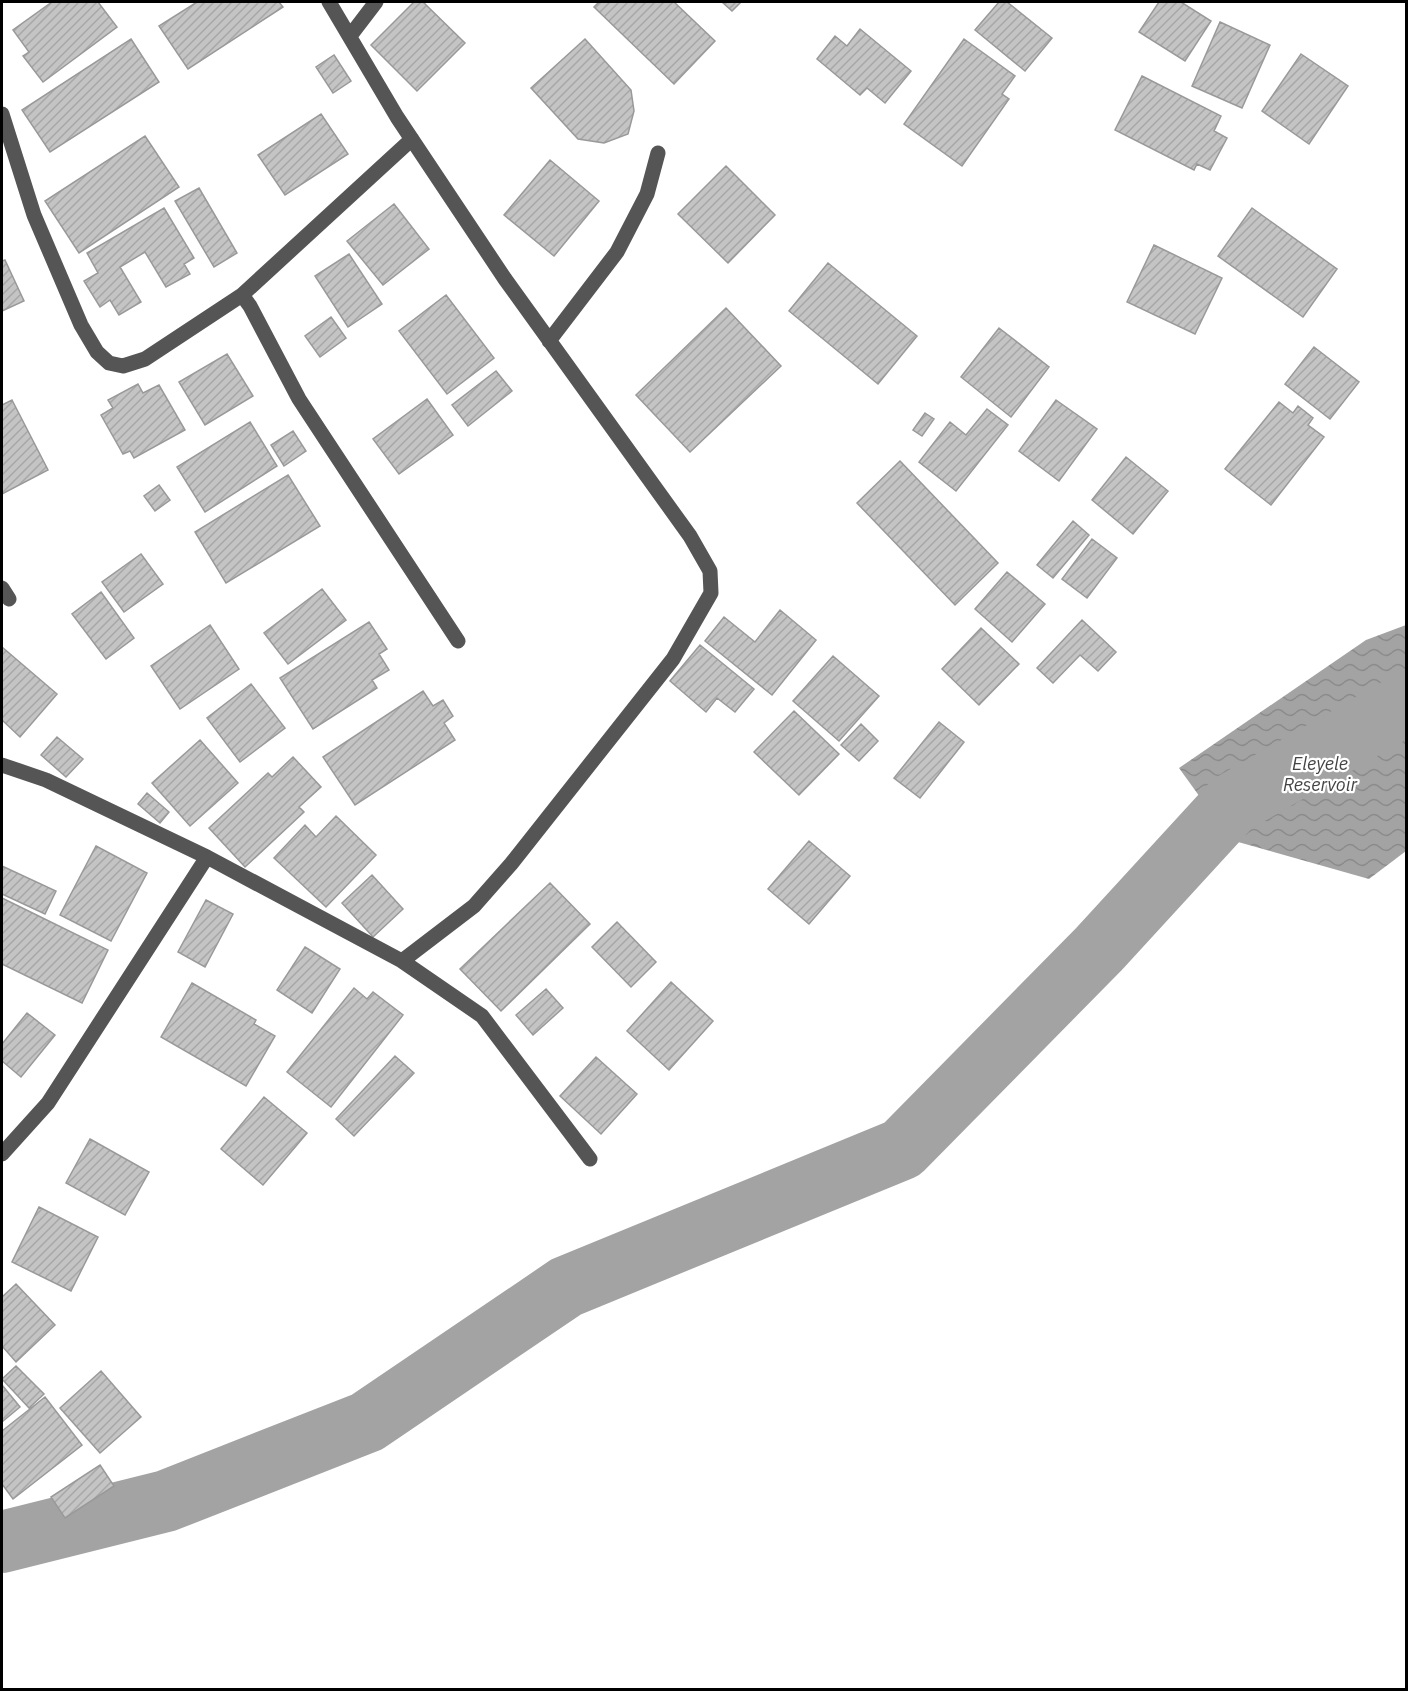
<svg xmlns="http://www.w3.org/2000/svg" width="1408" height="1691" viewBox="0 0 1408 1691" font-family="'IBM Plex Sans',sans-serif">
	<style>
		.water { fill: url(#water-waves) }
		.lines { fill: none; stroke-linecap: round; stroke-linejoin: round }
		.river { stroke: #a3a3a3; stroke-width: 62 }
		.building { fill: url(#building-hatch); stroke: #999; stroke-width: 1.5 }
		.minor { stroke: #555; stroke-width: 15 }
		.labels { text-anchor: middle; stroke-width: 4.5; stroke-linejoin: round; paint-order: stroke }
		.water-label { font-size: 18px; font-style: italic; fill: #444; stroke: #fff }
	</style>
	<defs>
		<pattern id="water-waves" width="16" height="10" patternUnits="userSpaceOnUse" patternTransform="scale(1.5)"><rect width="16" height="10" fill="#a3a3a3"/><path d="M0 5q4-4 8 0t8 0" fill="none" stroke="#8b8b8b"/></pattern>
		<pattern id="building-hatch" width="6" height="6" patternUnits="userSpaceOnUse" patternTransform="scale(1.5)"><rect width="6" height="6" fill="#c4c4c4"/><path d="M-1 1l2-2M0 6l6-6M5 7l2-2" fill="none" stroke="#a7a7a7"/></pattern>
	</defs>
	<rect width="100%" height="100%" fill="#fff"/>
	<path class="water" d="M 1406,625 L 1406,851 L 1369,879 L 1231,840 L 1179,768 L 1366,640 Z"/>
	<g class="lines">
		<path class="river" d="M 2,1542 L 166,1501 L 367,1422 L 566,1287 L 902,1149 L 1099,949 L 1232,804 L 1406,704"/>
	</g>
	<path class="building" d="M 52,2 L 98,2 L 117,27 L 43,82 L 23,56 L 29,52 L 13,30 Z
		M 197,2 L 279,2 L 283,7 L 188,69 L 159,26 Z
		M 414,2 L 423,2 L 465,43 L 417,91 L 371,45 Z
		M 599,2 L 674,2 L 715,41 L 674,84 L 594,7 Z
		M 722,2 L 741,2 L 732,11 Z
		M 999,2 L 1007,2 L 1052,38 L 1025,71 L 975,30 Z
		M 1159,2 L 1181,2 L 1211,21 L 1185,61 L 1139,32 Z
		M 1220,22 L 1270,45 L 1242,108 L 1192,86 Z
		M 860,29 L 911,71 L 885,103 L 867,88 L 860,95 L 817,59 L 835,36 L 847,46 Z
		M 131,39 L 159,82 L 50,152 L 22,110 Z
		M 585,39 L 631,90 L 634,111 L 628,134 L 604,143 L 578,139 L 531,88 Z
		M 964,39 L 1015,76 L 1002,94 L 1009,99 L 962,166 L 904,124 Z
		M 1301,54 L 1348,86 L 1309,144 L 1262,111 Z
		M 334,55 L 351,81 L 333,93 L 316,67 Z
		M 1142,76 L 1221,116 L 1214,131 L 1227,138 L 1210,170 L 1197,164 L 1194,170 L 1115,130 Z
		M 321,114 L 348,154 L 285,195 L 258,155 Z
		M 145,136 L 179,187 L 79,253 L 45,201 Z
		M 550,160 L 599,201 L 554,256 L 504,215 Z
		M 726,166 L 775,215 L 728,263 L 678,214 Z
		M 199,188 L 237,253 L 214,267 L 175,201 Z
		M 394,204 L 429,249 L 383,285 L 347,241 Z
		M 164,208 L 194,258 L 184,264 L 190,274 L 166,287 L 145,252 L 120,267 L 141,302 L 119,315 L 110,300 L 100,307 L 84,281 L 98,273 L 87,253 Z
		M 1252,208 L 1337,269 L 1303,317 L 1218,256 Z
		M 1154,245 L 1222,278 L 1195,334 L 1127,302 Z
		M 349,254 L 382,304 L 348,327 L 315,276 Z
		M 5,260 L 24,301 L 2,311 L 2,261 Z
		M 828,263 L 917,336 L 878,384 L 789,311 Z
		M 446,295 L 494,358 L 447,394 L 399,331 Z
		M 726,308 L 781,366 L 690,452 L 636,395 Z
		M 331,317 L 346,338 L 320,357 L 305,336 Z
		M 999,328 L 1049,367 L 1011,417 L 961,377 Z
		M 1314,347 L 1359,382 L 1330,419 L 1285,384 Z
		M 227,354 L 253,396 L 205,425 L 179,382 Z
		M 496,371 L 512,391 L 468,426 L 452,405 Z
		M 138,384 L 143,393 L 159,385 L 185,430 L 134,458 L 130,451 L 123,454 L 101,415 L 113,408 L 108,400 Z
		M 427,399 L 453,435 L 399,474 L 373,439 Z
		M 12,400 L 48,470 L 2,494 L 2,405 Z
		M 1056,400 L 1097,429 L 1059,481 L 1019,451 Z
		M 1279,402 L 1293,413 L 1298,406 L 1313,418 L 1308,425 L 1324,437 L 1271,505 L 1225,469 Z
		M 987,409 L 1008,425 L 956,491 L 919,462 L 950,422 L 966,435 Z
		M 925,413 L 934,419 L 922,436 L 913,430 Z
		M 250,422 L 277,466 L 205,512 L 177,467 Z
		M 293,431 L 306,451 L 284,466 L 271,445 Z
		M 1126,457 L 1168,491 L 1133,534 L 1092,500 Z
		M 900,461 L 998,563 L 955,605 L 857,503 Z
		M 288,475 L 320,526 L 226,583 L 195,532 Z
		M 159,485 L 170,500 L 155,511 L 144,496 Z
		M 1073,521 L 1089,535 L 1053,578 L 1037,565 Z
		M 1092,539 L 1117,558 L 1087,598 L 1062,579 Z
		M 141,554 L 163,584 L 124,612 L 102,582 Z
		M 1007,572 L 1045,604 L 1012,642 L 975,609 Z
		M 322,589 L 346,620 L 288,664 L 264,633 Z
		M 101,592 L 134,638 L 106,659 L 72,614 Z
		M 780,610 L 816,640 L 772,695 L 705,641 L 724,617 L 755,642 Z
		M 1082,620 L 1116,652 L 1098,671 L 1080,655 L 1053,683 L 1037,668 Z
		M 369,622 L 387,649 L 379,654 L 389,670 L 372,680 L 377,688 L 313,729 L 280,678 Z
		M 210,625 L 239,669 L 180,709 L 151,666 Z
		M 981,628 L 1019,664 L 979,705 L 942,669 Z
		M 700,645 L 754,689 L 735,712 L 717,698 L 706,712 L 670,681 Z
		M 2,647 L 57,694 L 20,737 L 2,720 Z
		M 833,656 L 879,696 L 839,741 L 793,701 Z
		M 251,684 L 285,728 L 240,762 L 207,718 Z
		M 423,691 L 433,706 L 443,700 L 453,716 L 444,723 L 455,740 L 355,805 L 323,757 Z
		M 794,711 L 839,754 L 799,795 L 754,752 Z
		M 939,722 L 964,742 L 920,798 L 894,778 Z
		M 861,724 L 878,741 L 859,761 L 841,745 Z
		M 57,737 L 83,759 L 66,777 L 41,755 Z
		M 200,740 L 238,783 L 190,826 L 152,783 Z
		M 293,757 L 321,787 L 299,807 L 304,812 L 245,867 L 209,828 L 268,773 L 272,777 Z
		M 147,793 L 169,812 L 160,823 L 138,804 Z
		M 336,816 L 376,855 L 326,907 L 274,858 L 305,825 L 316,837 Z
		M 809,841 L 850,876 L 809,924 L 768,889 Z
		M 96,846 L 147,873 L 111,941 L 60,915 Z
		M 2,866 L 56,891 L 45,914 L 2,894 Z
		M 372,875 L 403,909 L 373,937 L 342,903 Z
		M 550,883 L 590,924 L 501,1011 L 460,969 Z
		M 2,898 L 108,950 L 82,1003 L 2,964 Z
		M 206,900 L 233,914 L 205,967 L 178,952 Z
		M 617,922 L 656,962 L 631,987 L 592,947 Z
		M 305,947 L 340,969 L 312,1013 L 277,990 Z
		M 671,982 L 713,1021 L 669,1070 L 627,1031 Z
		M 192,983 L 256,1020 L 254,1024 L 275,1036 L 246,1086 L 161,1037 Z
		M 354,988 L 367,999 L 373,992 L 403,1015 L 331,1107 L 287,1072 Z
		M 546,989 L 563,1008 L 533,1035 L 516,1015 Z
		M 27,1013 L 55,1035 L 21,1077 L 2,1061 L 2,1044 Z
		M 395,1056 L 414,1073 L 354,1136 L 336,1119 Z
		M 596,1057 L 637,1094 L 601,1134 L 560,1096 Z
		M 264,1097 L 307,1133 L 263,1185 L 221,1149 Z
		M 90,1139 L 149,1172 L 125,1215 L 66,1183 Z
		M 39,1207 L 98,1237 L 71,1291 L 12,1262 Z
		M 16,1284 L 55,1325 L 16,1362 L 2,1346 L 2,1297 Z
		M 16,1366 L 44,1394 L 29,1408 L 2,1379 Z
		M 101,1371 L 141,1417 L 100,1453 L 60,1408 Z
		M 2,1385 L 20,1407 L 2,1422 Z
		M 45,1397 L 82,1445 L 13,1499 L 2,1484 L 2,1431 Z
		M 100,1465 L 114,1486 L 65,1518 L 51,1497 Z"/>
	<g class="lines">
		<path class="minor" d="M 350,36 L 376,2
			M 2,114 L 34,215 L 81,325 L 97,352 L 109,363 L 123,366 L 145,359 L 242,295 L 412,139
			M 242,295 L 250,306 L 299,399 L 458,641
			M 549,341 L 617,252 L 647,194 L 658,153
			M 2,588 L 9,599
			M 2,765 L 46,780 L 207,857 L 402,961 L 474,906 L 511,864 L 673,659 L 711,593 L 710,571 L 690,536 L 505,279 L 397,117 L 329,2
			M 402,961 L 482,1016 L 590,1159
			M 2,1154 L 48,1103 L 207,857"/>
	</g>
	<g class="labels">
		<g class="water-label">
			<text x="1320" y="770">Eleyele<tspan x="1320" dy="21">Reservoir</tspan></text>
		</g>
	</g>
	<rect width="1408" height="1691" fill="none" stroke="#000000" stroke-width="6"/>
</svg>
